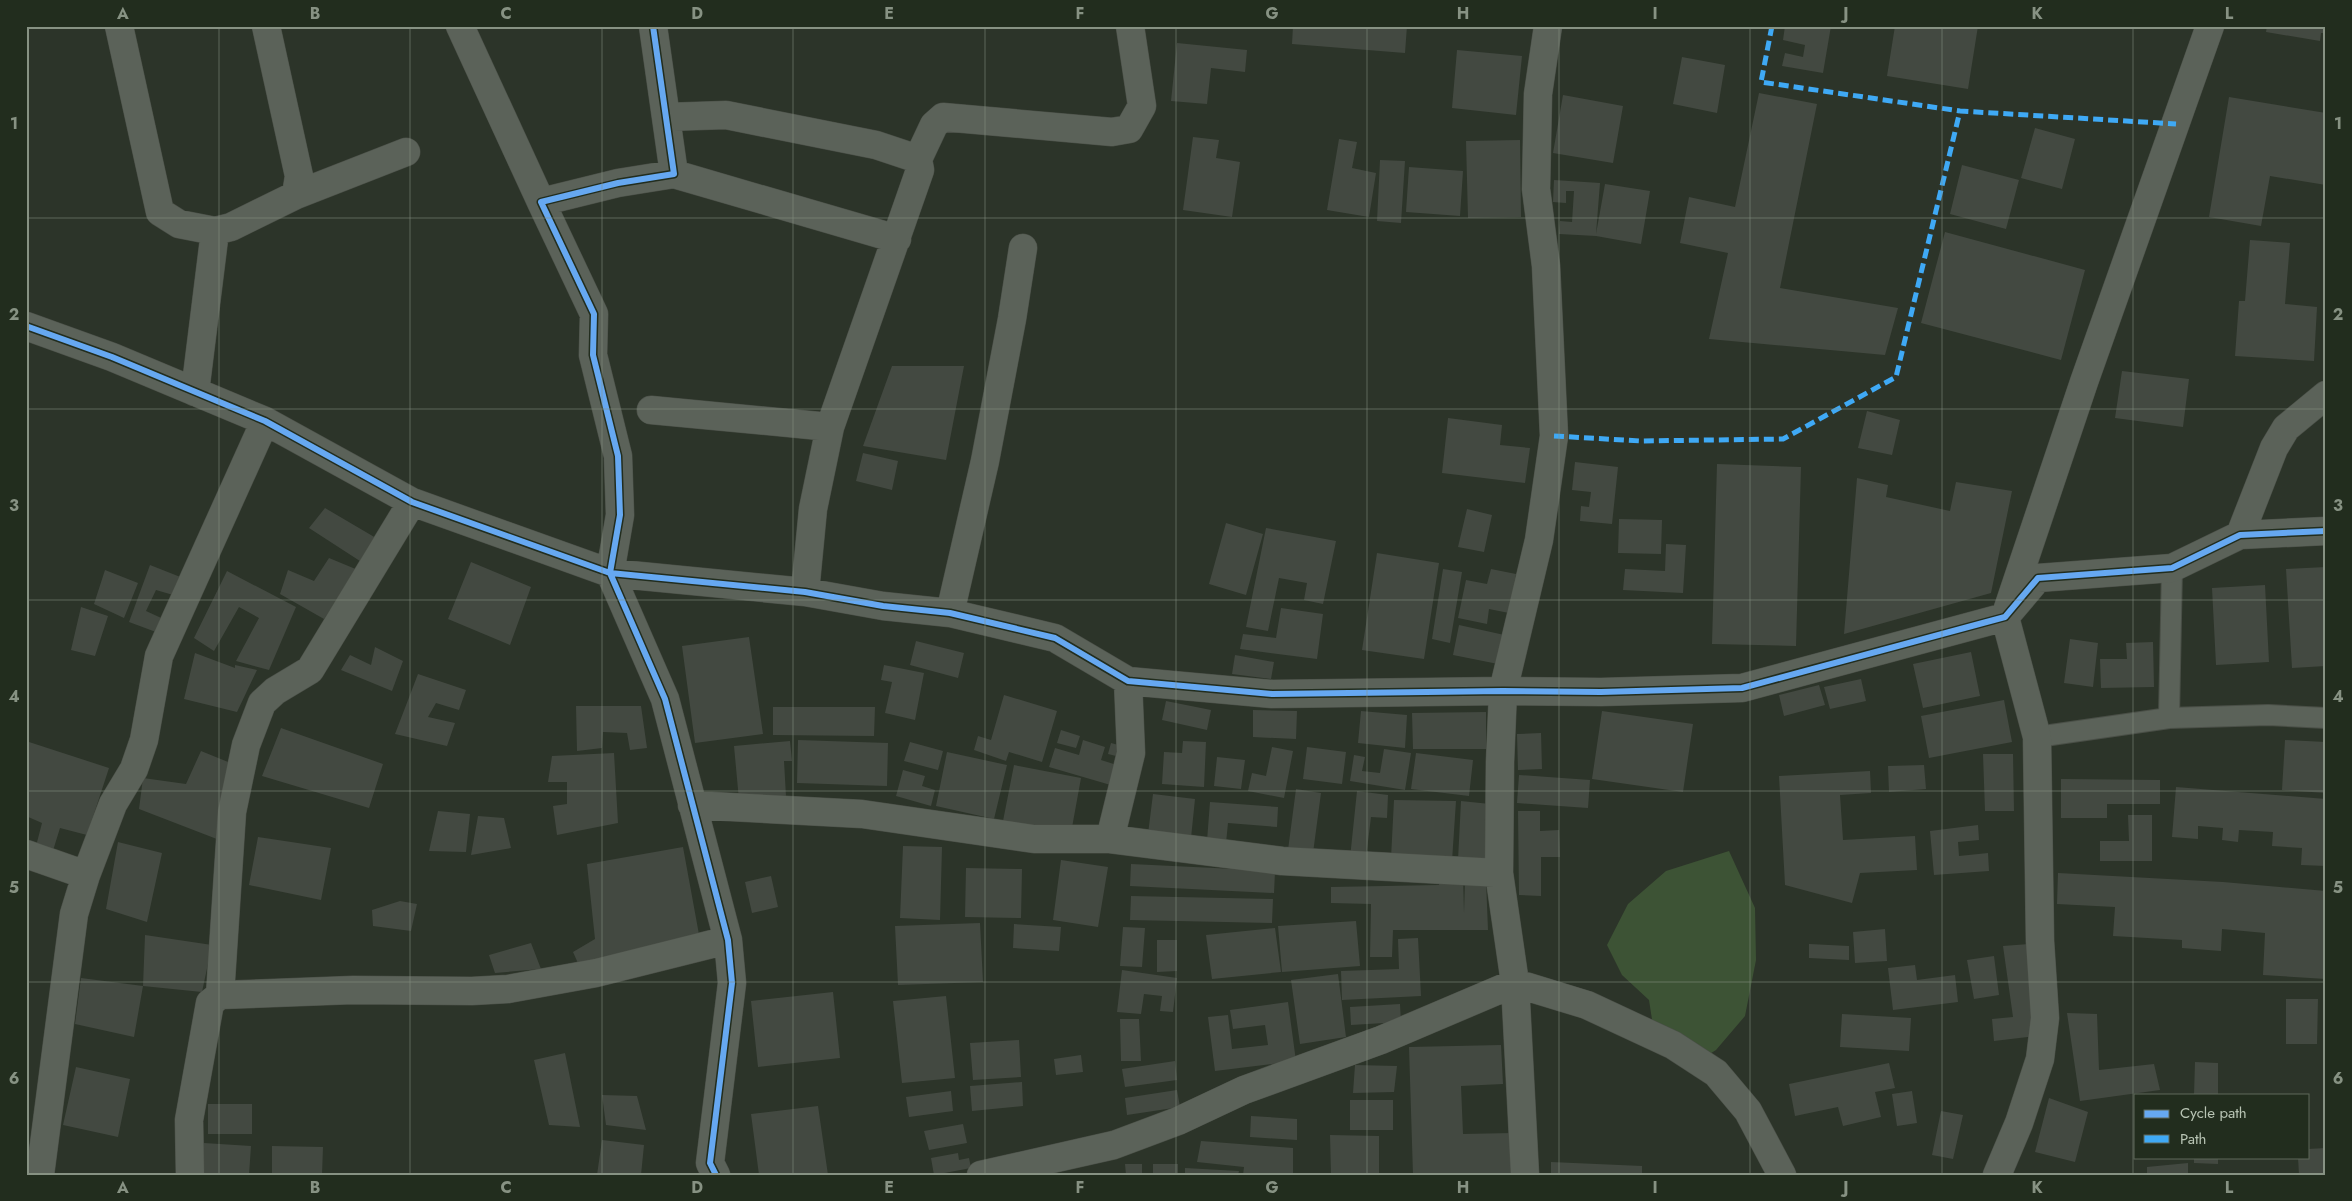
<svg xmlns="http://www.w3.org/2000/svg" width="2352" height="1201" viewBox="0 0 2352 1201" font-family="Jost,sans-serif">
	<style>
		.water { fill: #3d5335 }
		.building { fill: #434941 }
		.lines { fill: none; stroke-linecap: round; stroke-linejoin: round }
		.lane-casing { stroke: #4a4f47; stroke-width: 22 }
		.street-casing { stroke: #4a4f47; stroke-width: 29 }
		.lane { stroke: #5b6259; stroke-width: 20 }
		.street { stroke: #5b6259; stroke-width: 28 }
		.quiet { stroke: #3fa9f5; stroke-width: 5; stroke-dasharray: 10 5; stroke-linecap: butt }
		.cycleway-casing { stroke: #222d1e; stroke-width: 9 }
		.cycleway { stroke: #66a8f1; stroke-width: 6 }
		.grid { fill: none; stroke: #879283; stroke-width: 1; stroke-opacity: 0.55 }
		.neatline { fill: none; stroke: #879283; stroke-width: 2 }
		.grid-label { font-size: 16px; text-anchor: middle; font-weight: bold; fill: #879283 }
	</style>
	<rect width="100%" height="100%" fill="#2c3429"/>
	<path class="water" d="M 1729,851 L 1755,908 L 1756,960 L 1745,1016 L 1716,1050 L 1692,1065 L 1653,1026 L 1649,1000 L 1622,975 L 1607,945 L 1628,904 L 1666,871 Z"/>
	<path class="building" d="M 1293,26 L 1407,26 L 1405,53 L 1292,44 Z
		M 1785,26 L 1831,26 L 1823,73 L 1782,66 L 1785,53 L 1803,57 L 1805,45 L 1783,40 Z
		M 1895,26 L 1978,26 L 1968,89 L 1887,76 Z
		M 2267,26 L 2326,26 L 2326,33 L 2321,33 L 2320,41 L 2266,32 Z
		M 1177,43 L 1247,50 L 1245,72 L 1211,68 L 1207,104 L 1171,101 Z
		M 1457,50 L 1522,56 L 1516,115 L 1452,108 Z
		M 1682,57 L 1725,65 L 1717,113 L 1673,104 Z
		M 1759,93 L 1817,104 L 1780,288 L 1898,308 L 1885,355 L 1709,339 L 1728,253 L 1680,243 L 1689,197 L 1735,207 Z
		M 1563,95 L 1623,106 L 1613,163 L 1553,153 Z
		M 2229,97 L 2326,113 L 2326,185 L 2270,176 L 2261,226 L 2209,217 Z
		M 2035,128 L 2075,139 L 2062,189 L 2021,178 Z
		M 1193,137 L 1219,140 L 1216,158 L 1240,162 L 1232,217 L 1183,210 Z
		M 1339,139 L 1357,142 L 1352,168 L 1376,173 L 1369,217 L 1327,210 Z
		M 1520,140 L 1521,217 L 1468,218 L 1466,141 Z
		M 1380,160 L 1405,161 L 1401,223 L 1377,221 Z
		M 1962,165 L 2019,180 L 2006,229 L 1950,214 Z
		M 1409,167 L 1463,171 L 1460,216 L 1406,212 Z
		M 1554,180 L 1600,183 L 1596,234 L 1605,184 L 1650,191 L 1641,244 L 1596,236 L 1559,234 L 1560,221 L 1572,222 L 1574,191 L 1566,191 L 1566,203 L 1553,202 Z
		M 1945,232 L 2085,270 L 2061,360 L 1921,323 Z
		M 2250,240 L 2290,243 L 2285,304 L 2317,307 L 2314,361 L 2235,356 L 2239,301 L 2245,301 Z
		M 892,366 L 964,366 L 946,460 L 863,446 Z
		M 2122,371 L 2189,379 L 2183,427 L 2115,418 Z
		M 1867,411 L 1900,420 L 1892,455 L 1858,448 Z
		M 1448,418 L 1502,425 L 1500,445 L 1530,448 L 1525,483 L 1442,473 Z
		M 863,453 L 898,461 L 892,490 L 856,481 Z
		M 1575,462 L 1618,467 L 1612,524 L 1580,521 L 1581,506 L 1589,507 L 1591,492 L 1572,490 Z
		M 1717,464 L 1801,467 L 1796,646 L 1712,644 Z
		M 1857,478 L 1888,485 L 1886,497 L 1950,511 L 1956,482 L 2012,491 L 1991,593 L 1844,634 Z
		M 325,508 L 376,538 L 363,563 L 309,528 Z
		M 1467,509 L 1492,515 L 1484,552 L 1458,547 Z
		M 1619,519 L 1662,520 L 1661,554 L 1618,553 Z
		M 1226,523 L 1263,534 L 1246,595 L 1209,584 Z
		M 1266,528 L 1336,541 L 1323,604 L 1304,600 L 1307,583 L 1279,578 L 1268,631 L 1246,627 Z
		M 1666,544 L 1686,545 L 1683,593 L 1623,590 L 1625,569 L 1665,571 Z
		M 1377,553 L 1439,563 L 1424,659 L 1362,650 Z
		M 329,558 L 358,570 L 324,619 L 280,594 L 288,570 L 314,581 Z
		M 471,562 L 531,587 L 510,645 L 448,619 Z
		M 150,565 L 188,580 L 180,597 L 156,590 L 146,611 L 170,622 L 164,635 L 129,622 Z
		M 2326,567 L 2326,666 L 2292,668 L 2286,569 Z
		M 1443,569 L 1462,572 L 1450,643 L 1432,639 Z
		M 1491,569 L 1516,574 L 1509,613 L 1489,609 L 1487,624 L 1458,618 L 1466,580 L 1487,584 Z
		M 105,570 L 138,583 L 124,618 L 94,604 Z
		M 227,571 L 296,607 L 269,670 L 236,661 L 259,618 L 239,607 L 214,651 L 194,638 Z
		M 2265,585 L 2269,662 L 2216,665 L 2212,588 Z
		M 81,607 L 108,616 L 95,656 L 71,650 Z
		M 1281,608 L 1323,614 L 1317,659 L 1240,649 L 1243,634 L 1276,638 Z
		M 1459,625 L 1509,636 L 1503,665 L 1453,655 Z
		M 749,637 L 763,734 L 695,743 L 682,646 Z
		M 2070,639 L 2098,643 L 2093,687 L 2064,683 Z
		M 916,641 L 964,653 L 958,678 L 910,665 Z
		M 2153,642 L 2154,687 L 2101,688 L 2100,659 L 2127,659 L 2126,643 Z
		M 375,647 L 403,661 L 392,691 L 341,670 L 350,655 L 371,665 Z
		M 1971,652 L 1980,696 L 1923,708 L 1913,664 Z
		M 195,653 L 235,668 L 235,665 L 257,670 L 237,712 L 184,699 Z
		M 1235,655 L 1274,662 L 1271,679 L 1232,674 Z
		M 884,665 L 924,673 L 915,720 L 885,713 L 892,682 L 881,680 Z
		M 418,674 L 466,690 L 459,710 L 436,703 L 428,717 L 455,723 L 447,746 L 395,734 Z
		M 1861,679 L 1866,701 L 1830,709 L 1824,687 Z
		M 1819,685 L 1825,705 L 1784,716 L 1779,695 Z
		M 1004,695 L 1057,711 L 1042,762 L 1009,752 L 1006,761 L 974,750 L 978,736 L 991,740 Z
		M 2004,700 L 2012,742 L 1929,758 L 1921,716 Z
		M 1166,701 L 1211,710 L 1207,730 L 1162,720 Z
		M 576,706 L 641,706 L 647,748 L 630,750 L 627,733 L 603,732 L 602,748 L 577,751 Z
		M 773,707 L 875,707 L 874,736 L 773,735 Z
		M 1253,710 L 1297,711 L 1296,739 L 1253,737 Z
		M 1361,711 L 1407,715 L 1405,748 L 1358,743 Z
		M 1602,711 L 1693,724 L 1683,792 L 1592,779 Z
		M 1486,712 L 1486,749 L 1413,749 L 1412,713 Z
		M 281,728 L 383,764 L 369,808 L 262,776 Z
		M 1061,730 L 1080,736 L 1076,748 L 1057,743 Z
		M 1541,733 L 1542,769 L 1518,770 L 1517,734 Z
		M 798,740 L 888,743 L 887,786 L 797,783 Z
		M 1083,740 L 1105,747 L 1101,760 L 1120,766 L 1114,786 L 1049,767 L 1055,748 L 1079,755 Z
		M 2285,740 L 2326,742 L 2326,793 L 2282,790 Z
		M 790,741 L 792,761 L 784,761 L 786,796 L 739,800 L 734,746 Z
		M 1183,741 L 1206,742 L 1204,787 L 1162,784 L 1164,752 L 1182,753 Z
		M 29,742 L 109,768 L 87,835 L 60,828 L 51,857 L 35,850 L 42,823 L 26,816 L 26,754 Z
		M 910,742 L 943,751 L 938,770 L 904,761 Z
		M 1111,743 L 1126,747 L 1124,758 L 1108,754 Z
		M 1272,747 L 1293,751 L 1284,798 L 1248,791 L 1252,773 L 1266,776 Z
		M 1307,747 L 1346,752 L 1342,784 L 1303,779 Z
		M 1384,749 L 1411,753 L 1405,790 L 1350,781 L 1354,755 L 1365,757 L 1362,771 L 1380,773 Z
		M 201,751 L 238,766 L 222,841 L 139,809 L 143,778 L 186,784 Z
		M 947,752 L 1007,765 L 994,819 L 936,806 Z
		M 614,753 L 618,823 L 557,835 L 553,806 L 567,804 L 567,782 L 548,782 L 552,756 Z
		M 1416,753 L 1473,760 L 1469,796 L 1411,789 Z
		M 1983,754 L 2013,754 L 2014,811 L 1985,811 Z
		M 1217,757 L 1245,760 L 1241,789 L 1214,786 Z
		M 1014,765 L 1081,778 L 1071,833 L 1003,821 Z
		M 1924,765 L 1926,789 L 1889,792 L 1888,766 Z
		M 903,770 L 925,776 L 922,786 L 935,790 L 931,806 L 896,796 Z
		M 1870,771 L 1871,793 L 1840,795 L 1843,840 L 1915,836 L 1917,870 L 1860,873 L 1852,903 L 1785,885 L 1779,776 Z
		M 1519,775 L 1590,780 L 1588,808 L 1517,803 Z
		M 2061,779 L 2160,780 L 2160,804 L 2107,804 L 2107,818 L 2061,818 Z
		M 2176,787 L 2326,799 L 2326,866 L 2301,865 L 2302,848 L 2272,846 L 2273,832 L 2239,830 L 2238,842 L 2222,840 L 2223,828 L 2198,826 L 2198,839 L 2172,837 Z
		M 1296,789 L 1321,793 L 1313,853 L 1288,850 Z
		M 1357,791 L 1388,795 L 1387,818 L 1371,817 L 1366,858 L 1350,858 Z
		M 1153,794 L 1195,799 L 1191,838 L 1148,834 Z
		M 1394,800 L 1456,801 L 1452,861 L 1391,858 Z
		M 1461,801 L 1490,804 L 1486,862 L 1458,860 Z
		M 1210,802 L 1278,807 L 1277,827 L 1228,823 L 1226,843 L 1207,841 Z
		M 438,811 L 470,814 L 466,852 L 429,851 Z
		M 1518,811 L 1540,811 L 1540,831 L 1559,830 L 1560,857 L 1541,857 L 1541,896 L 1519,895 Z
		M 2128,815 L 2152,815 L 2152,861 L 2100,861 L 2100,841 L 2129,841 Z
		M 478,816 L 504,818 L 511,848 L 471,855 Z
		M 1978,825 L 1979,840 L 1958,842 L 1959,856 L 1988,853 L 1989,871 L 1934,875 L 1930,831 Z
		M 258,837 L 331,848 L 321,900 L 249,885 Z
		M 118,842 L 162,853 L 147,922 L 106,909 Z
		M 903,846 L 942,847 L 940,920 L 900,918 Z
		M 683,847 L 700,940 L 581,970 L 573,952 L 595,939 L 587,864 Z
		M 1061,860 L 1108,867 L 1098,927 L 1053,920 Z
		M 1131,864 L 1275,871 L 1274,893 L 1130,886 Z
		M 966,868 L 1022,869 L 1021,918 L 965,917 Z
		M 2058,873 L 2223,882 L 2326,891 L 2326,979 L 2263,975 L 2265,933 L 2222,929 L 2221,951 L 2182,948 L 2182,940 L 2113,936 L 2115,907 L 2057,904 Z
		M 1440,875 L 1463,875 L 1464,913 L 1465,881 L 1486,880 L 1488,930 L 1393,930 L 1392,957 L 1370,957 L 1371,904 L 1331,903 L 1331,887 L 1439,885 Z
		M 771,876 L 778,907 L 752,913 L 745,882 Z
		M 1131,896 L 1273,899 L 1272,923 L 1130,920 Z
		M 400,901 L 417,904 L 411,931 L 373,926 L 372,910 Z
		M 1356,921 L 1360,966 L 1282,972 L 1278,926 Z
		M 980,923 L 983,982 L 898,985 L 895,926 Z
		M 1014,924 L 1061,927 L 1059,951 L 1013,948 Z
		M 1123,927 L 1145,928 L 1142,967 L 1120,966 Z
		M 1275,928 L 1281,972 L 1212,979 L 1206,935 Z
		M 1885,929 L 1887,961 L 1855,963 L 1853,932 Z
		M 145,935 L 212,945 L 202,992 L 143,986 Z
		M 1418,938 L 1421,996 L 1342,1000 L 1341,971 L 1399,969 L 1398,939 Z
		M 1157,940 L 1177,940 L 1177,971 L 1157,972 Z
		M 531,943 L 541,969 L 495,973 L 489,955 Z
		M 1809,944 L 1849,946 L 1849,960 L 1809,958 Z
		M 2029,944 L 2044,1035 L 1994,1041 L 1992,1019 L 2013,1017 L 2003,946 Z
		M 1994,956 L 1999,995 L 1974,999 L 1967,960 Z
		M 1915,965 L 1917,980 L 1955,975 L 1958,1002 L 1893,1010 L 1888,968 Z
		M 1122,970 L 1177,978 L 1173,1012 L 1160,1011 L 1162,996 L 1144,994 L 1141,1014 L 1117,1012 Z
		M 1338,974 L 1346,1037 L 1300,1044 L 1291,980 Z
		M 81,978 L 143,986 L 134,1037 L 75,1024 Z
		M 833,992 L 840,1058 L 758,1067 L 751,1001 Z
		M 946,996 L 955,1078 L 902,1083 L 893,1001 Z
		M 2286,999 L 2318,999 L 2317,1044 L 2286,1044 Z
		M 1288,1002 L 1296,1061 L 1215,1071 L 1208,1017 L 1228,1015 L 1232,1049 L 1268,1045 L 1265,1025 L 1233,1029 L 1230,1010 Z
		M 1400,1004 L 1401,1022 L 1351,1025 L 1350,1007 Z
		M 2067,1013 L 2097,1014 L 2099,1070 L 2154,1064 L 2160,1090 L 2080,1101 Z
		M 1842,1014 L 1911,1018 L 1909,1051 L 1840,1047 Z
		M 1120,1019 L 1139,1019 L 1141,1061 L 1121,1061 Z
		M 1019,1040 L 1021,1077 L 973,1080 L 970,1043 Z
		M 1501,1045 L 1503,1084 L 1461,1086 L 1463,1134 L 1512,1133 L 1514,1175 L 1413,1175 L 1409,1047 Z
		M 565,1053 L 580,1127 L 549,1125 L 534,1060 Z
		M 1081,1055 L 1083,1072 L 1056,1075 L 1054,1059 Z
		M 1175,1061 L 1177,1080 L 1125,1087 L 1122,1069 Z
		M 2195,1062 L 2218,1063 L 2218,1095 L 2194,1095 Z
		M 1889,1063 L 1895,1088 L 1875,1092 L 1881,1117 L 1843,1126 L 1838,1107 L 1795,1116 L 1789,1084 Z
		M 1355,1065 L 1397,1066 L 1394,1092 L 1353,1093 Z
		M 76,1067 L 130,1079 L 118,1137 L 63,1125 Z
		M 1022,1082 L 1023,1106 L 972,1111 L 970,1086 Z
		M 1177,1090 L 1180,1107 L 1127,1115 L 1125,1098 Z
		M 951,1091 L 953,1111 L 909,1117 L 906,1097 Z
		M 1912,1091 L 1917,1123 L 1897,1126 L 1892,1094 Z
		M 602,1095 L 637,1096 L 646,1130 L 606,1125 Z
		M 2049,1098 L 2088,1112 L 2075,1162 L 2035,1152 Z
		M 1350,1100 L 1393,1100 L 1393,1130 L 1350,1130 Z
		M 208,1104 L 252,1104 L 252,1134 L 208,1134 Z
		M 818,1106 L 828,1175 L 759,1175 L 751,1114 Z
		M 1941,1111 L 1963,1115 L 1953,1159 L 1932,1155 Z
		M 1251,1116 L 1297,1119 L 1297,1140 L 1250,1137 Z
		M 963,1124 L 967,1143 L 929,1150 L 924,1131 Z
		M 1330,1135 L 1379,1136 L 1379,1175 L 1331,1175 Z
		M 602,1140 L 644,1145 L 641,1175 L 597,1175 Z
		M 1201,1141 L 1293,1148 L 1293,1175 L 1243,1175 L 1244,1167 L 1197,1162 Z
		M 204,1143 L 251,1146 L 249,1175 L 202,1175 Z
		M 272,1146 L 323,1147 L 322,1175 L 272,1175 Z
		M 2326,1148 L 2326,1175 L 2299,1175 L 2298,1157 L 2308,1157 L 2308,1149 Z
		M 958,1153 L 959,1160 L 969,1158 L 971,1168 L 934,1175 L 931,1158 Z
		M 2194,1157 L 2218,1157 L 2218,1164 L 2194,1163 Z
		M 1551,1162 L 1642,1166 L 1642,1175 L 1551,1175 Z
		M 2188,1163 L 2188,1175 L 2147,1175 L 2147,1167 Z
		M 1125,1164 L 1142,1164 L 1142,1175 L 1126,1175 Z
		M 1153,1164 L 1178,1164 L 1178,1175 L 1153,1175 Z
		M 1185,1168 L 1239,1171 L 1238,1175 L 1185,1175 Z"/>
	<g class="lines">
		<g class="lane-casing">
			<path id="lane" d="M 2169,718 L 2172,568
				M 2037,737 L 2169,718 L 2268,715 L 2326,718"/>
		</g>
		<g class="street-casing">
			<path id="street" d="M 119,26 L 160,212 L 179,224 L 215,231
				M 460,26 L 541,202
				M 653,26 L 674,174 L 618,183 L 541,202 L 594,314 L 593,355 L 618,456 L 620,515 L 610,573 L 665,699 L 728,940 L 732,983 L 710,1163 L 716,1175
				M 666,117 L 726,115 L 876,145 L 918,159 L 920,170 L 830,427 L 813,509 L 805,592
				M 918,159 L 934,125 L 943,117 L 1112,132 L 1129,129 L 1142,106 L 1130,26
				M 674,174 L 897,239
				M 296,195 L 406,152
				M 26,326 L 112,357 L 265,421 L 412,502 L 610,573 L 805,592 L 883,606 L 950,613 L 1055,638 L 1128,681 L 1272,694 L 1503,691 L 1601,692 L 1742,688 L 2005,617 L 2038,578 L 2172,568 L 2240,535 L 2326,531
				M 195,392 L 215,231 L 231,227 L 296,195 L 299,176 L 266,26
				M 651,410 L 830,427
				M 2240,535 L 2274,448 L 2286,428 L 2326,395
				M 950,613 L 985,461 L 1012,319 L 1023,248
				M 692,805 L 862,814 L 1034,839 L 1110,839 L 1282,861 L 1499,873
				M 1110,839 L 1131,753 L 1128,681
				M 26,854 L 86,875
				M 220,995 L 232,812 L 246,745 L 262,703 L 275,691 L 310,670 L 412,502
				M 40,1175 L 74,914 L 86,875 L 113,804 L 134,769 L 144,740 L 159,656 L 265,421
				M 190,1175 L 189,1120 L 210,1003 L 220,995 L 353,990 L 472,991 L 508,989 L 596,973 L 728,940
				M 981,1175 L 1114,1145 L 1178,1121 L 1244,1090 L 1381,1040 L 1515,983 L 1587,1005 L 1673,1045 L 1716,1073 L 1748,1111 L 1782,1175
				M 1525,1175 L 1515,983 L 1499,873 L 1500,762 L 1503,691 L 1539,540 L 1554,436 L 1546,266 L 1536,189 L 1538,94 L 1548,26
				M 1997,1175 L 2019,1123 L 2040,1059 L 2045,1018 L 2040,941 L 2037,737 L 2005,617 L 2084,382 L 2210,26"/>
		</g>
		<use href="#lane" class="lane"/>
		<use href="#street" class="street"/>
		<path class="quiet" d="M 1772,26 L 1761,82 L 1960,111
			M 1554,436 L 1641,441 L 1783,439 L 1896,377 L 1960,111 L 2176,124"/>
		<g class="cycleway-casing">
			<path id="cycleway" d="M 653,26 L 674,174 L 618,183 L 541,202 L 594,314 L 593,355 L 618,456 L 620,515 L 610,573 L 665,699 L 728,940 L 732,983 L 710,1163 L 716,1175
				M 26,326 L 112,357 L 265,421 L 412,502 L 610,573 L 805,592 L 883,606 L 950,613 L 1055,638 L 1128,681 L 1272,694 L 1503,691 L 1601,692 L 1742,688 L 2005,617 L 2038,578 L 2172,568 L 2240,535 L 2326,531"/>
		</g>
		<use href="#cycleway" class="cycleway"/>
	</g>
	<path class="grid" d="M 219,26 L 219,1175M 410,26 L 410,1175M 602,26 L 602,1175M 793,26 L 793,1175M 985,26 L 985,1175M 1176,26 L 1176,1175M 1367,26 L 1367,1175M 1559,26 L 1559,1175M 1750,26 L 1750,1175M 1942,26 L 1942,1175M 2133,26 L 2133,1175M 26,218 L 2326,218M 26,409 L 2326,409M 26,600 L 2326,600M 26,791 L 2326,791M 26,982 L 2326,982"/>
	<rect width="2352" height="1201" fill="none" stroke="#222d1e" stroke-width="55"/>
	<rect x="2134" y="1094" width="175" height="65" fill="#222d1e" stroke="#5e695a"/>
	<rect x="2144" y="1110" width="25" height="8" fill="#66a8f1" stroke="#5e695a"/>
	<text x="2180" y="1118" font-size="15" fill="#b8c4b4">Cycle path</text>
	<rect x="2144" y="1135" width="25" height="8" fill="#3fa9f5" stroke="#5e695a"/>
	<text x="2180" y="1144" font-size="15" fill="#b8c4b4">Path</text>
	<rect x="28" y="28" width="2296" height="1146" class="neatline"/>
	<g class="grid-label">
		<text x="123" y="19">A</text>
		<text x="315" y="19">B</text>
		<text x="506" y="19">C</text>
		<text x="697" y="19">D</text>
		<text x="889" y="19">E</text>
		<text x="1080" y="19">F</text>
		<text x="1272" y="19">G</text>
		<text x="1463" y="19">H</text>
		<text x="1655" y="19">I</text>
		<text x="1846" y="19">J</text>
		<text x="2037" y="19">K</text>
		<text x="2229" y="19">L</text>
		<text x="14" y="129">1</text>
		<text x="2338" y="129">1</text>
		<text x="14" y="320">2</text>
		<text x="2338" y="320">2</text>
		<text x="14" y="511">3</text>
		<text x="2338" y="511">3</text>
		<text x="14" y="702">4</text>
		<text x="2338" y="702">4</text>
		<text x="14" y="893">5</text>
		<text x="2338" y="893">5</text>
		<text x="14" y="1084">6</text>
		<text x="2338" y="1084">6</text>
		<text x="123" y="1193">A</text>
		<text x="315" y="1193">B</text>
		<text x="506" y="1193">C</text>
		<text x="697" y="1193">D</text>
		<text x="889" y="1193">E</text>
		<text x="1080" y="1193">F</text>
		<text x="1272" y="1193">G</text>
		<text x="1463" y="1193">H</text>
		<text x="1655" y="1193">I</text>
		<text x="1846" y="1193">J</text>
		<text x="2037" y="1193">K</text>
		<text x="2229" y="1193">L</text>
	</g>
</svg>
